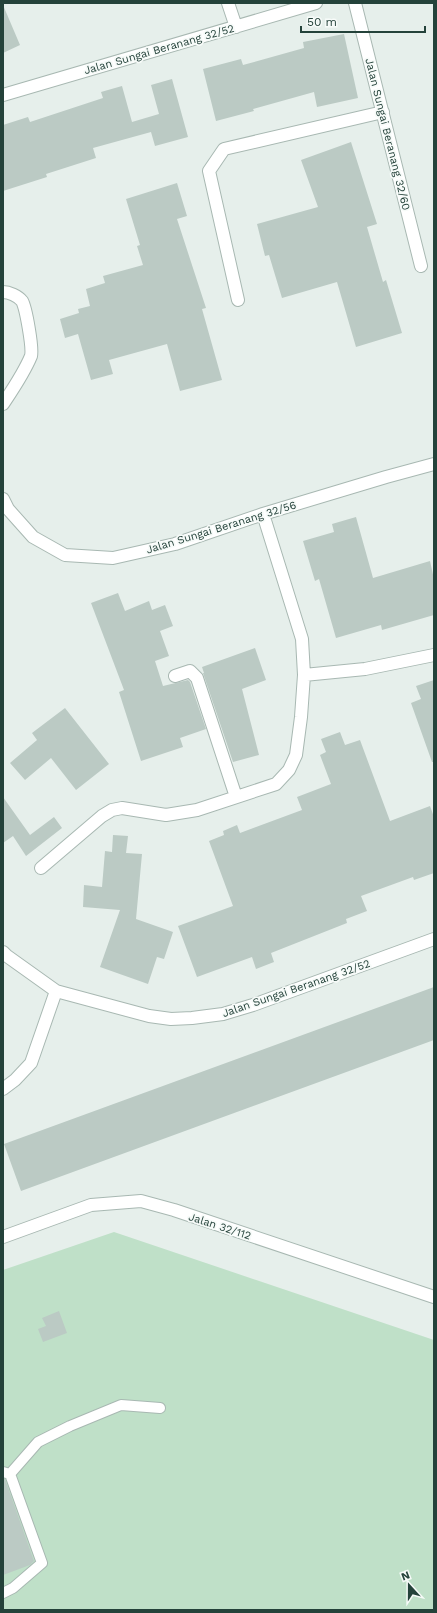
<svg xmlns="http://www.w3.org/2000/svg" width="437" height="1613" viewBox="0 0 437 1613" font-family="'Work Sans',sans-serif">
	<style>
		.green { fill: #bfe0c8 }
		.building { fill: #bbcac4 }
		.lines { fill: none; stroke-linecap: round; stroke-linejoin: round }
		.lane-casing { stroke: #a8b8b2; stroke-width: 12 }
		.street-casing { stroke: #a8b8b2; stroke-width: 14 }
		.lane { stroke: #fff; stroke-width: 10 }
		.street { stroke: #fff; stroke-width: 12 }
		.labels { text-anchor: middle; stroke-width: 3.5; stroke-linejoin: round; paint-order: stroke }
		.street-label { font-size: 11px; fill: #24423a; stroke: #f7fbf9 }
	</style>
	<rect width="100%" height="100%" fill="#e6efeb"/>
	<path class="green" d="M 114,1232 L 434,1340 L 434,1610 L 3,1610 L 3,1270 Z"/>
	<path class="building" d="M 3,5 L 20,45 L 3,53 Z
		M 344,34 L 358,98 L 317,107 L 314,92 L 253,109 L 254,111 L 216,121 L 203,69 L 241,59 L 243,65 L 304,48 L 303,42 Z
		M 172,79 L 188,137 L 155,146 L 151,132 L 93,148 L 96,158 L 46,174 L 47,177 L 3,191 L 3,125 L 28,117 L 30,122 L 103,98 L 101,92 L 122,86 L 132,122 L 159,114 L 151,85 Z
		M 351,142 L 377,224 L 367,227 L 383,282 L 386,280 L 402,333 L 356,347 L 337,282 L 282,298 L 269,255 L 265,256 L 257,224 L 318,207 L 301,160 Z
		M 177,183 L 187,216 L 177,219 L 206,308 L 202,309 L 222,380 L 180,391 L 167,344 L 109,360 L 113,374 L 91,380 L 78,334 L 65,338 L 60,319 L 79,313 L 78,309 L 90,306 L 86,289 L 105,283 L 103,276 L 143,265 L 137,246 L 140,245 L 126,199 Z
		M 356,517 L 373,578 L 430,561 L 434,579 L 434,615 L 382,630 L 381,625 L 336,638 L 319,579 L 315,581 L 303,541 L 334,532 L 332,524 Z
		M 118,593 L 125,611 L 149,601 L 152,610 L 165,605 L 173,626 L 160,631 L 169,656 L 155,661 L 163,686 L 188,680 L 190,682 L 206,729 L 180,738 L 183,747 L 141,761 L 119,692 L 124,690 L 91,603 Z
		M 255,648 L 266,680 L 242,689 L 259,755 L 233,762 L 203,673 L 204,673 L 202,667 Z
		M 434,680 L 434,762 L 432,762 L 411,703 L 421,699 L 416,686 Z
		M 65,708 L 109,764 L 76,790 L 51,758 L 25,780 L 10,763 L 37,740 L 32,733 Z
		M 340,732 L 345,745 L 360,740 L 390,821 L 430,806 L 434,817 L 434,873 L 414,880 L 413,877 L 361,896 L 367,911 L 346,919 L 347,923 L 271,953 L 274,962 L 256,969 L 252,957 L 197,977 L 178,926 L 233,906 L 209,841 L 224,835 L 223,831 L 237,825 L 240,833 L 302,810 L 297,797 L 331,784 L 320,755 L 326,752 L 321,739 Z
		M 3,797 L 30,835 L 54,817 L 62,828 L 26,856 L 13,836 L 3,843 Z
		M 113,835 L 128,836 L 126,853 L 142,854 L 136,919 L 173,932 L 164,959 L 157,957 L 148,984 L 100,967 L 120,910 L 83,907 L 84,885 L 102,887 L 105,851 L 112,852 Z
		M 434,987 L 434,1040 L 21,1191 L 4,1144 Z
		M 59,1311 L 67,1333 L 43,1342 L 38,1329 L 46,1326 L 42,1318 Z
		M 3,1479 L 5,1479 L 34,1561 L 30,1565 L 3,1575 Z"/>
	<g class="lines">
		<g class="lane-casing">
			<path id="lane" d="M 3,1472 L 10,1474 L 42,1563 L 13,1588 L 3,1593
				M 10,1474 L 38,1442 L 70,1426 L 121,1405 L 160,1408"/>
		</g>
		<g class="street-casing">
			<path id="street" d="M 228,3 L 236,27
				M 355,3 L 421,266
				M 3,95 L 316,3
				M 3,292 C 9,292 18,296 22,301 C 26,308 33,348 31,356 C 24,373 13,389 3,404
				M 238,300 L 209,171 L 224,149 L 383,112
				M 3,499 L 8,509 L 33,537 L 65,555 L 113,558 L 175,544 L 263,514 L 386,477 L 434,464
				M 304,675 L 365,669 L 434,655
				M 175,676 L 190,671 L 197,678 L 236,797
				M 41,868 L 102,816 L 112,810 L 122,808 L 166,815 L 197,810 L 276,784 L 289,770 L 296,755 L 301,717 L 304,675 L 302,639 L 263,514
				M 3,952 L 7,956 L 56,991 L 149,1016 L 171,1019 L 192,1018 L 223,1014 L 253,1005 L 434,939
				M 3,1089 L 15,1080 L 31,1063 L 56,991
				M 3,1237 L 91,1205 L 141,1201 L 174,1210 L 434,1297"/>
		</g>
		<use href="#lane" class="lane"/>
		<use href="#street" class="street"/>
	</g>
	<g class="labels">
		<g class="street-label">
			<text transform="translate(159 49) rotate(-16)" y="4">Jalan Sungai Beranang 32/52</text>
			<text transform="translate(388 134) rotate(76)" y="4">Jalan Sungai Beranang 32/60</text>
			<text transform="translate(221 527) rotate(-17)" y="4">Jalan Sungai Beranang 32/56</text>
			<text transform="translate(296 988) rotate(-19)" y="4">Jalan Sungai Beranang 32/52</text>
			<text transform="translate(220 1226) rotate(18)" y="4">Jalan 32/112</text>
		</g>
	</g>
	<rect width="437" height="1613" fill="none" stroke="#24423a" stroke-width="8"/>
	<g transform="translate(409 1585) rotate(339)" stroke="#f7fbf9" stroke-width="3" paint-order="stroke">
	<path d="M0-3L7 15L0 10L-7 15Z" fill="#24423a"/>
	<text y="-6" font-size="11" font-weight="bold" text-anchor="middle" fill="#24423a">N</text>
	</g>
	<path d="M301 26v6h124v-6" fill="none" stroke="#24423a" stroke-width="2"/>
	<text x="307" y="26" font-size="12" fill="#24423a" stroke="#f7fbf9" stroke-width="3" paint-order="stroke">50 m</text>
</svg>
